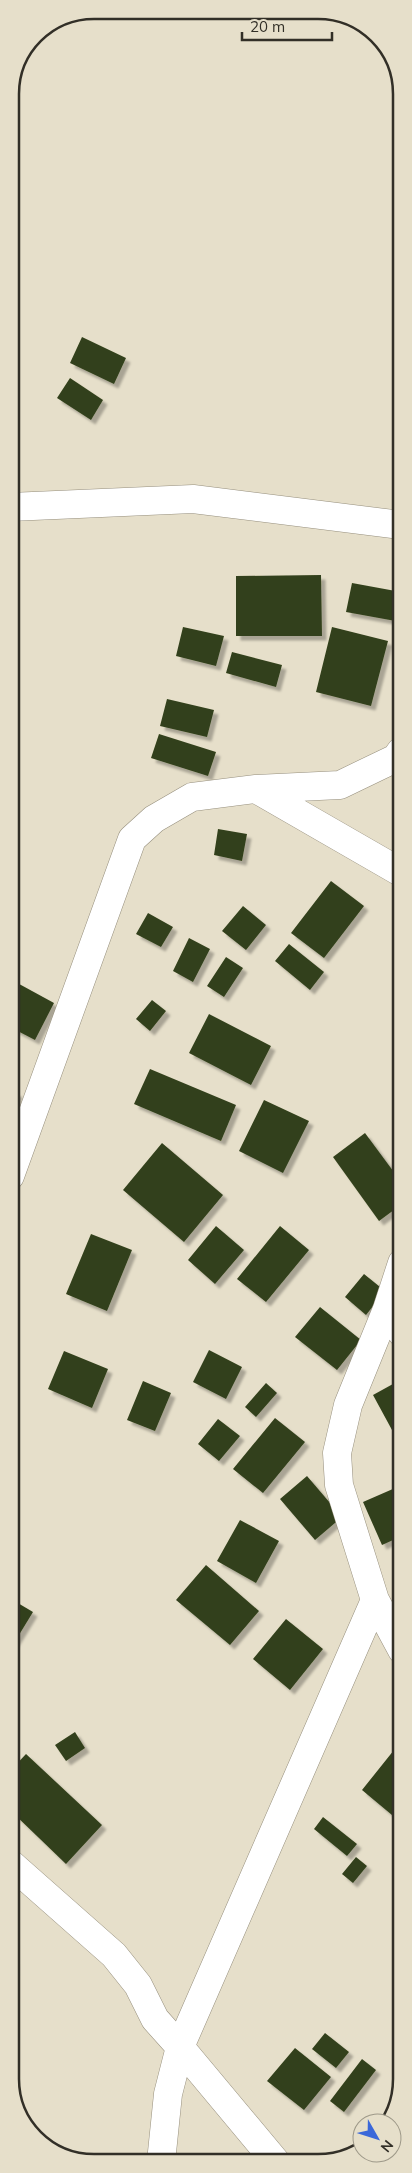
<svg xmlns="http://www.w3.org/2000/svg" width="412" height="2173" viewBox="0 0 412 2173" font-family="Mulish,sans-serif">
	<style>
		.building { fill: #33411b; filter: url(#shadow) }
		.lines { fill: none; stroke-linecap: round; stroke-linejoin: round }
		.minor-casing { stroke: #968f7d; stroke-width: 29 }
		.minor { stroke: #fff; stroke-width: 28 }
		.rim { fill: none; stroke: #322f27; stroke-width: 2.5 }
	</style>
	<defs>
		<filter id="shadow"><feDropShadow dx="4.5" dy="4.5" stdDeviation="1" flood-color="#0004"/></filter>
	</defs>
	<rect width="100%" height="100%" fill="#e6dfca"/>
	<path class="building" d="M 82,337 L 126,358 L 114,384 L 70,363 Z
		M 70,378 L 103,400 L 91,420 L 57,398 Z
		M 321,575 L 322,636 L 236,636 L 236,576 Z
		M 352,583 L 401,592 L 401,622 L 346,612 Z
		M 183,627 L 224,636 L 216,666 L 176,656 Z
		M 332,627 L 388,641 L 371,706 L 316,692 Z
		M 232,652 L 282,665 L 276,687 L 226,673 Z
		M 167,699 L 214,710 L 207,737 L 160,726 Z
		M 159,734 L 216,752 L 208,776 L 151,758 Z
		M 218,829 L 247,834 L 242,861 L 214,855 Z
		M 331,881 L 364,906 L 324,958 L 291,933 Z
		M 243,906 L 266,925 L 246,950 L 222,931 Z
		M 148,913 L 173,927 L 161,947 L 136,934 Z
		M 189,938 L 210,949 L 193,982 L 173,971 Z
		M 289,944 L 324,972 L 310,990 L 275,961 Z
		M 226,957 L 243,968 L 224,997 L 207,986 Z
		M 10,979 L 54,1003 L 35,1040 L 10,1027 Z
		M 152,1000 L 166,1011 L 150,1031 L 136,1019 Z
		M 209,1014 L 271,1046 L 251,1085 L 189,1053 Z
		M 150,1069 L 236,1105 L 221,1141 L 134,1104 Z
		M 10,1090 L 18,1093 L 11,1117 L 10,1117 Z
		M 264,1100 L 309,1121 L 283,1173 L 239,1151 Z
		M 365,1133 L 402,1183 L 402,1204 L 379,1221 L 333,1157 Z
		M 162,1143 L 223,1195 L 184,1242 L 123,1190 Z
		M 216,1226 L 244,1250 L 215,1284 L 188,1260 Z
		M 280,1226 L 309,1250 L 266,1302 L 237,1279 Z
		M 91,1234 L 132,1250 L 107,1311 L 66,1294 Z
		M 364,1274 L 385,1291 L 366,1315 L 345,1297 Z
		M 320,1307 L 361,1340 L 337,1370 L 295,1337 Z
		M 209,1350 L 242,1367 L 226,1399 L 193,1382 Z
		M 64,1351 L 108,1369 L 92,1408 L 48,1389 Z
		M 402,1379 L 402,1425 L 392,1430 L 373,1395 Z
		M 143,1381 L 171,1393 L 155,1431 L 127,1420 Z
		M 266,1383 L 277,1393 L 256,1417 L 245,1407 Z
		M 275,1418 L 305,1442 L 263,1493 L 233,1469 Z
		M 218,1419 L 240,1436 L 219,1461 L 198,1444 Z
		M 307,1476 L 342,1517 L 315,1540 L 280,1499 Z
		M 402,1485 L 402,1536 L 382,1545 L 363,1502 Z
		M 240,1520 L 279,1541 L 256,1583 L 217,1561 Z
		M 206,1565 L 259,1611 L 230,1645 L 176,1600 Z
		M 11,1599 L 33,1612 L 11,1648 Z
		M 286,1619 L 323,1649 L 290,1690 L 253,1659 Z
		M 75,1732 L 85,1748 L 66,1761 L 55,1745 Z
		M 394,1750 L 402,1756 L 402,1814 L 398,1820 L 362,1790 Z
		M 26,1754 L 102,1825 L 66,1864 L 11,1811 L 11,1770 Z
		M 323,1817 L 357,1844 L 347,1856 L 314,1829 Z
		M 356,1857 L 367,1866 L 353,1883 L 342,1874 Z
		M 11,1961 L 14,1961 L 12,1985 L 11,1985 Z
		M 325,2033 L 349,2052 L 336,2068 L 312,2049 Z
		M 295,2048 L 331,2077 L 304,2110 L 267,2081 Z
		M 362,2059 L 376,2070 L 344,2112 L 330,2101 Z"/>
	<g class="lines">
		<g class="minor-casing">
			<path id="minor" d="M 10,507 L 193,499 L 401,525
				M 256,789 L 402,873
				M 10,1176 L 132,839 L 154,819 L 192,797 L 256,789 L 340,785 L 396,758 L 401,751
				M 402,1263 L 387,1309 L 348,1405 L 337,1453 L 339,1485 L 375,1600 L 402,1650
				M 387,1309 L 402,1333
				M 11,1864 L 114,1955 L 138,1985 L 155,2019 L 180,2047 L 168,2094 L 161,2162
				M 276,2162 L 180,2047 L 375,1600"/>
		</g>
		<use href="#minor" class="minor"/>
	</g>
	<path d="M0 0H412V2173H0ZM94 19H318A75 75 0 0 1 393 94V2079A75 75 0 0 1 318 2154H94A75 75 0 0 1 19 2079V94A75 75 0 0 1 94 19Z" fill="#e6dfca" fill-rule="evenodd"/>
	<path class="rim" d="M94 19H318A75 75 0 0 1 393 94V2079A75 75 0 0 1 318 2154H94A75 75 0 0 1 19 2079V94A75 75 0 0 1 94 19Z"/>
	<g transform="translate(377 2138) rotate(129)"><circle r="24" fill="#e6dfca" stroke="#9e9989"/>
	<path d="M0-4L9 19L0 12L-9 19Z" fill="#3b68d9"/>
	<text y="-8" font-size="14" font-weight="bold" text-anchor="middle" fill="#322f27">N</text>
	</g>
	<path d="M242 32v8h90v-8" fill="none" stroke="#322f27" stroke-width="2.5"/>
	<text x="250" y="32" font-size="15" fill="#322f27" stroke="#e6dfca" stroke-width="4" paint-order="stroke">20 m</text>
</svg>
